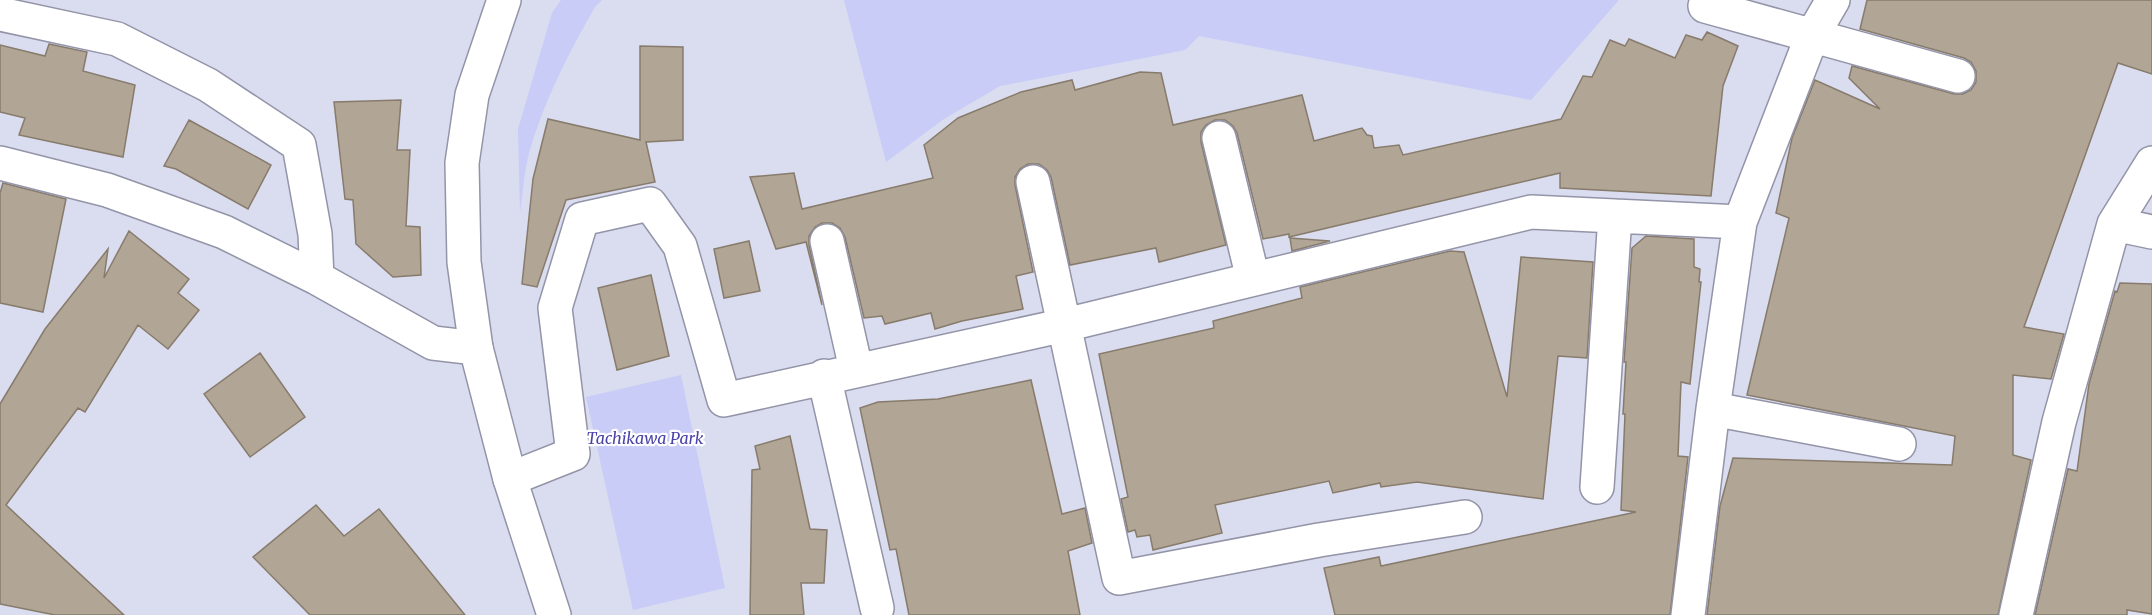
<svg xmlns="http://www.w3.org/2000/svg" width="2152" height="615" viewBox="0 0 2152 615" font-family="Merriweather,serif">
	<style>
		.green { fill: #c8ccf7 }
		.building { fill: #b1a595; stroke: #877b6c; stroke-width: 1.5 }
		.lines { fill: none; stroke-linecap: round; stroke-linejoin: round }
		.minor-casing { stroke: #9394a7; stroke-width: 36 }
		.major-casing { stroke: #9394a7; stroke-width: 36 }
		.minor { stroke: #fff; stroke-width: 33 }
		.major { stroke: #fff; stroke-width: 33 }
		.labels { text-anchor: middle; stroke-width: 4.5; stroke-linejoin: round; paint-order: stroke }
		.park-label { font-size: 16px; font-style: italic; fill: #4a43a8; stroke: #fff }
	</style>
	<rect width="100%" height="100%" fill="#dadcf0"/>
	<path class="green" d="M 561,0 L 602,0 L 595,7 C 568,54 544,101 529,153 C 524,172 523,193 520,212 L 518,129 L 552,13 Z
		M 844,0 L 1619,0 L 1531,100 L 1199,36 L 1185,50 L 1000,86 L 944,119 L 886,162 Z
		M 681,375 L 725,588 L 633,610 L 586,397 Z"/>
	<path class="building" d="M 1867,0 L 2152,0 L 2152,74 L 2118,63 L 2024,327 L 2064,334 L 2051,379 L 2013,375 L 2013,455 L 2031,460 L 1998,615 L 1707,615 L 1720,506 L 1733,458 L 1952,465 L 1955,436 L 1747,395 L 1789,218 L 1776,213 L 1792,138 L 1815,80 L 1880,109 L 1849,78 L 1852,66 L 1954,94 L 1963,94 L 1971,90 L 1976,82 L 1976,71 L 1971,62 L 1964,58 L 1860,29 Z
		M 1707,32 L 1738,46 L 1723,86 L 1711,196 L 1560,188 L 1560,173 L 1289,237 L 1289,234 L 1263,239 L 1237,133 L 1233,126 L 1225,120 L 1215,120 L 1206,125 L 1201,132 L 1201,142 L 1226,245 L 1159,262 L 1156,248 L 1070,265 L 1051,177 L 1047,170 L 1039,164 L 1028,164 L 1020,169 L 1015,177 L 1015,185 L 1033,272 L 1016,276 L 1023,309 L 962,321 L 935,329 L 931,313 L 885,324 L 882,316 L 864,318 L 845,237 L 840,228 L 832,223 L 822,223 L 815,227 L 809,236 L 809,245 L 822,305 L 806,242 L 776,249 L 750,177 L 794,173 L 802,209 L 933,178 L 924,145 L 958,118 L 1021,92 L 1072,80 L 1075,90 L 1140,72 L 1161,73 L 1173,125 L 1302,95 L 1314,141 L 1362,128 L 1367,135 L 1372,136 L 1374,148 L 1399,145 L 1403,155 L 1561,119 L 1583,76 L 1592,77 L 1610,40 L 1625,46 L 1629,39 L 1675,58 L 1686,35 L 1702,40 Z
		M 49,44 L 87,52 L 83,71 L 135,85 L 123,157 L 19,135 L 25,118 L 0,112 L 0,45 L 45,56 Z
		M 640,46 L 683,47 L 683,140 L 646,142 L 655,182 L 566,200 L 537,287 L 522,284 L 533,179 L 548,119 L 640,140 Z
		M 401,100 L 397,150 L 410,150 L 406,226 L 420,227 L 421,275 L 393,277 L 356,244 L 353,200 L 345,199 L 334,102 Z
		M 189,120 L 271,165 L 248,209 L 176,169 L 164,166 Z
		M 3,183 L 66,199 L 43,312 L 0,303 L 0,193 Z
		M 129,231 L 189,279 L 178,293 L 199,310 L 168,349 L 138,325 L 85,412 L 78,408 L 6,505 L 124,615 L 55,615 L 0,604 L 0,404 L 45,329 L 108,249 L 104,278 Z
		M 1646,236 L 1694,239 L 1694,267 L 1700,269 L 1699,282 L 1701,282 L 1690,384 L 1681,382 L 1678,456 L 1688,457 L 1670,615 L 1335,615 L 1324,568 L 1379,557 L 1381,566 L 1636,512 L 1621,510 L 1625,414 L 1623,414 L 1626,362 L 1624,362 L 1632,248 Z
		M 1290,238 L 1330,241 L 1292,251 Z
		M 749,241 L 760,291 L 724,298 L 714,249 Z
		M 1450,251 L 1464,252 L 1507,397 L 1521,257 L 1593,262 L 1587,358 L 1558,356 L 1543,499 L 1417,482 L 1381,487 L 1380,483 L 1333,493 L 1329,481 L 1215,505 L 1222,533 L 1153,550 L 1150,535 L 1137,537 L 1135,530 L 1128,532 L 1121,499 L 1128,497 L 1099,354 L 1214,328 L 1213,321 L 1302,298 L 1300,287 Z
		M 651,275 L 669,356 L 617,370 L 598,288 Z
		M 2120,283 L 2152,284 L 2152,614 L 2127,610 L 2127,615 L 2035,615 L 2068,469 L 2077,471 L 2089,384 L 2115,291 L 2117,292 Z
		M 260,353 L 305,417 L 250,457 L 204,394 Z
		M 1031,380 L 1062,514 L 1085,508 L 1092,543 L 1068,551 L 1080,615 L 909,615 L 896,549 L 890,550 L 860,408 L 878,402 L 938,399 Z
		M 790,436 L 810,529 L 827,530 L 824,583 L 801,583 L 804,615 L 750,615 L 752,470 L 760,469 L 755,446 Z
		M 316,505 L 344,536 L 379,509 L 465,615 L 310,615 L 253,557 Z"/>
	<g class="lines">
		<g class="minor-casing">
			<path id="minor" d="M 1705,6 L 1958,76
				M 0,14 L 117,39 L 208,85 L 299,145 L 315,234 L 317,278
				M 1219,138 L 1253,279
				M 0,163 L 107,190 L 224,232 L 317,278 L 433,343 L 476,348
				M 1033,182 L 1119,578 L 1319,540 L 1465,517
				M 1740,222 L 1812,36 L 1833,0
				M 2114,224 L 2152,232
				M 827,241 L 856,369
				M 824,376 L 877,608
				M 1713,409 L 1899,444
				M 510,479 L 573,454 L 555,308 L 582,219 L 650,204 L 680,246 L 724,400 L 1065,325 L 1531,212 L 1740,222 L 1713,409 L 1688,615
				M 1597,487 L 1615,216
				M 2016,615 L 2059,422 L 2114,224 L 2152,163"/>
		</g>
		<g class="major-casing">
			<path id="major" d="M 504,0 L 472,95 L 462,163 L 464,262 L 476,348 L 510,479 L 554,615"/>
		</g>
		<use href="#minor" class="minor"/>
		<use href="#major" class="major"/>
	</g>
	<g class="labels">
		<g class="park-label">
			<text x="645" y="444">Tachikawa Park</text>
		</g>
	</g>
</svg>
